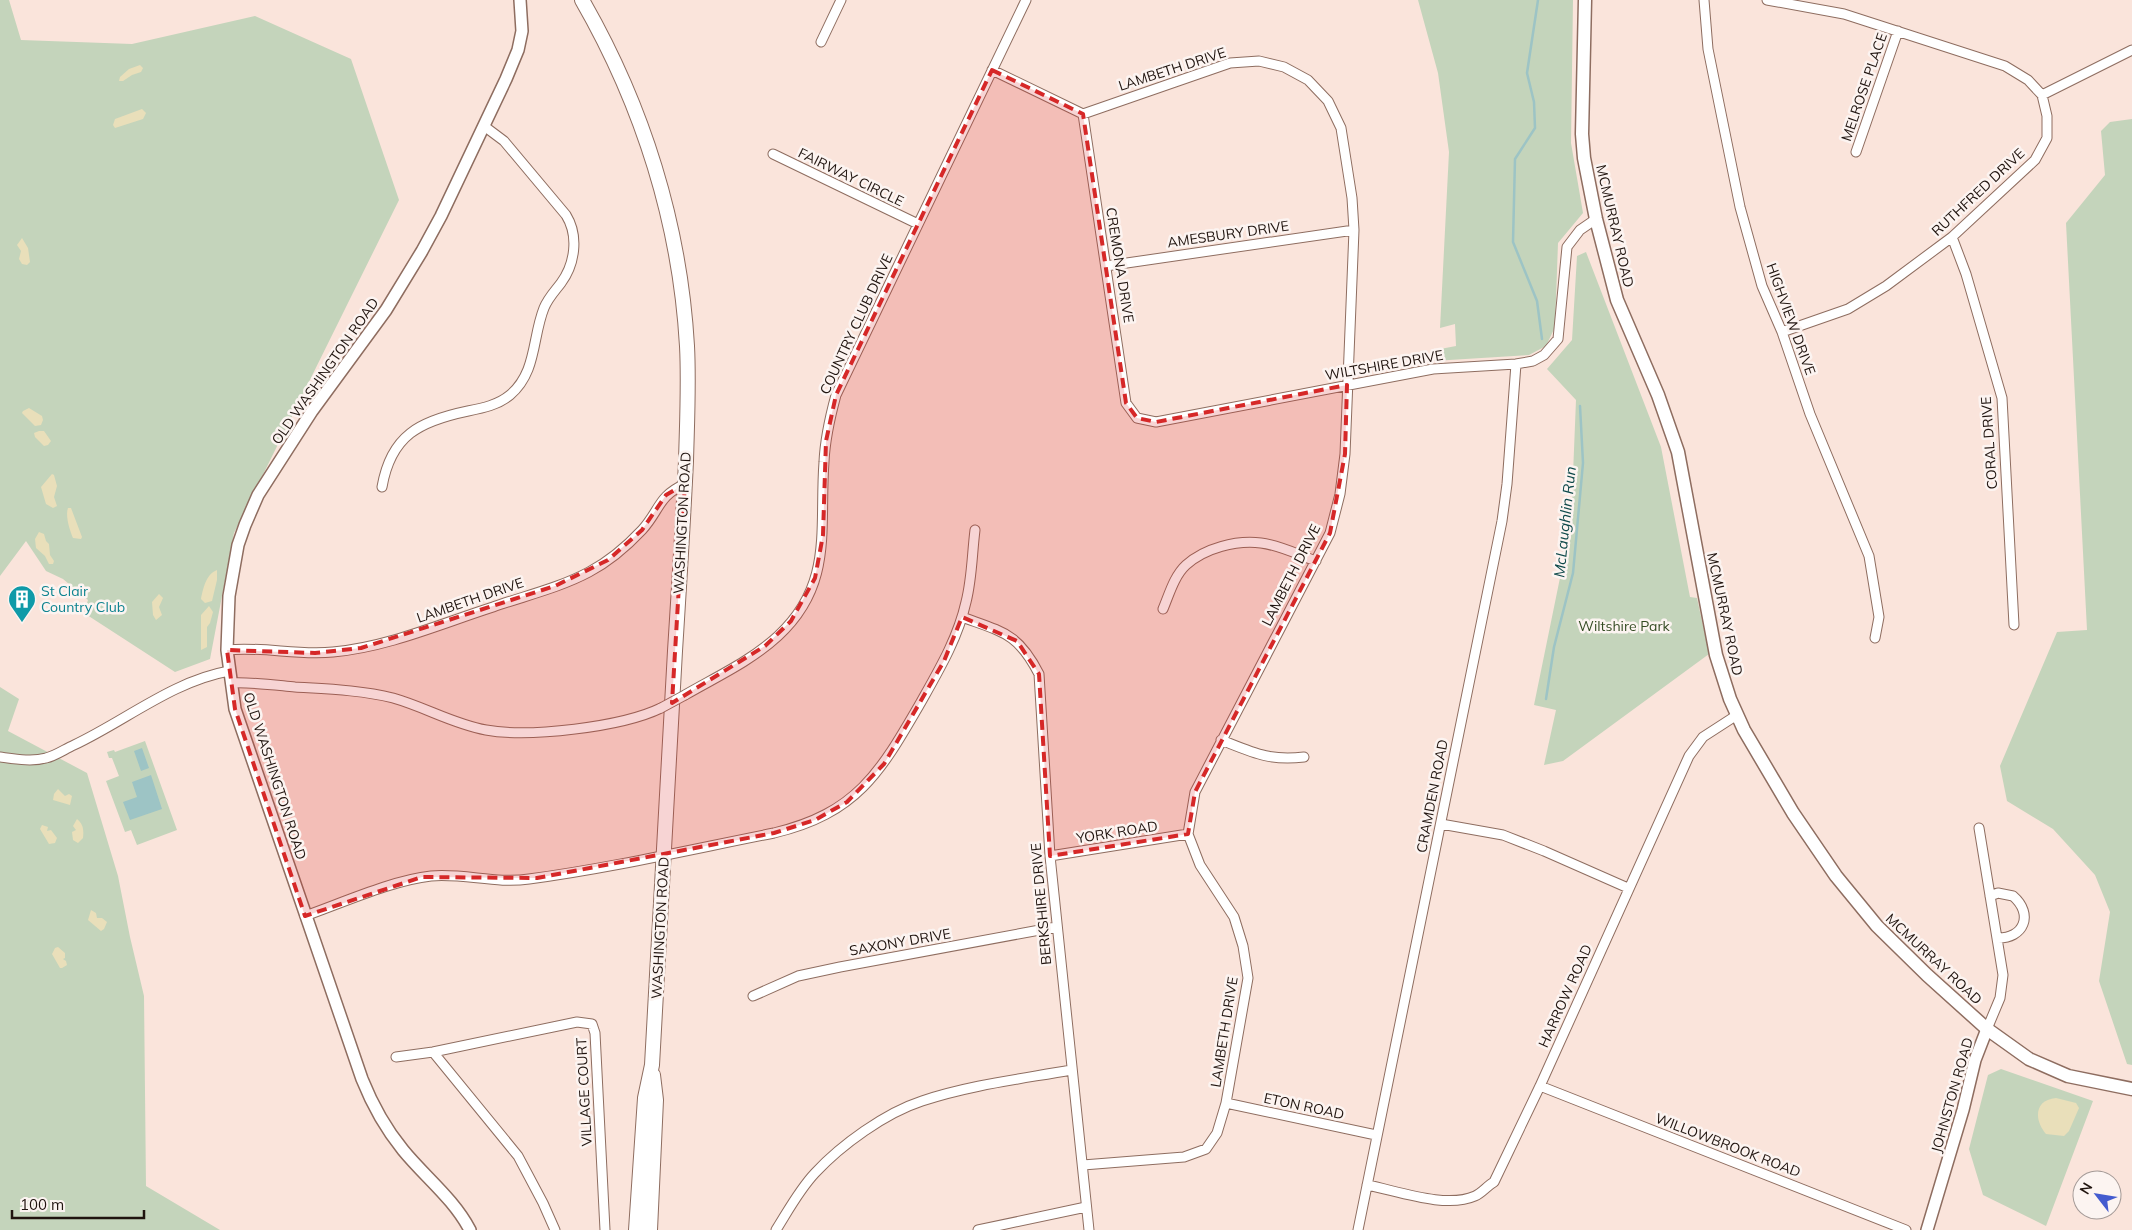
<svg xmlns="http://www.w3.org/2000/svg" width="2132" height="1230" viewBox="0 0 2132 1230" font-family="Mulish,sans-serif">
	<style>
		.green { fill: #c4d4bb }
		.sand { fill: #e9dfba }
		.water { fill: #9dc4c5 }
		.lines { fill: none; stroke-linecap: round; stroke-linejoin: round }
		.stream { stroke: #9dc4c5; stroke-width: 2.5 }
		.minor-casing { stroke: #8e6d60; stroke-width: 11 }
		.tertiary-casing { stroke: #8e6d60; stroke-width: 14 }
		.secondary-casing { stroke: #8e6d60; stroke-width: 15 }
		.primary-casing { stroke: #8e6d60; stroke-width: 16 }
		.minor { stroke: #fff; stroke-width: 9 }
		.tertiary { stroke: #fff; stroke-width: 11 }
		.secondary { stroke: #fff; stroke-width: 12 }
		.primary { stroke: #fff; stroke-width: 14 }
		.minor-bridge-casing { stroke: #8e6d60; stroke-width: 11; stroke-linecap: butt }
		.minor-bridge { stroke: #fff; stroke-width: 9 }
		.marked { fill: #d62828; fill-opacity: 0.2; stroke: #d62828; stroke-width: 4; stroke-dasharray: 10 6; stroke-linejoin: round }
		.labels { text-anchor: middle; stroke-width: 5; stroke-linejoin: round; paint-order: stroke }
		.street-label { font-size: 14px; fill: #20140f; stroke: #fcf4f1 }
		.culture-label { font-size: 14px; fill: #0d838f; stroke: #fcf4f1; text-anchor: start }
		.park-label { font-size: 14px; fill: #334b22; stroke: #fcf4f1 }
		.water-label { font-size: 15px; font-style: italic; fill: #0e494a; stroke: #fcf4f1 }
	</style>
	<rect width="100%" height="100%" fill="#fae4db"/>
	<path class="green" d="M 0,0 L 9,0 L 21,40 L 132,44 L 255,16 L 351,59 L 399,200 L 234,533 L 210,659 L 175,672 L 84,613 L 88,600 L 63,579 L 46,571 L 26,541 L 0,576 Z
		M 1418,0 L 1573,0 L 1571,143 L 1583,213 L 1558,243 L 1555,327 L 1546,346 L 1529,355 L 1433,361 L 1435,350 L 1456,346 L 1455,324 L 1440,328 L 1449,152 L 1438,73 Z
		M 2132,119 L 2132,1065 L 2127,1064 L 2099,981 L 2110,912 L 2095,875 L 2053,829 L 2007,801 L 2000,766 L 2057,632 L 2087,630 L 2066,223 L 2105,175 L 2101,131 L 2110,122 Z
		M 1586,252 L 1661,447 L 1690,597 L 1697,598 L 1709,654 L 1563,761 L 1544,765 L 1556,710 L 1534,705 L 1571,524 L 1576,400 L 1547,369 L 1572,340 L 1577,256 Z
		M 0,687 L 19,699 L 8,731 L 87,773 L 118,876 L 130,937 L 144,996 L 146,1186 L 220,1230 L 0,1230 Z
		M 145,741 L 177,830 L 137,845 L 131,830 L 125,832 L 106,781 L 119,776 L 112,758 L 109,758 L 107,752 L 114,750 L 115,752 Z
		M 2001,1069 L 2093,1101 L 2046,1226 L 1983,1195 L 1969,1149 L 1988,1075 Z"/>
	<path class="sand" d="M 140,65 L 143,68 L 141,72 L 132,75 L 123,81 L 119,81 L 120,77 L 129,69 Z
		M 142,109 L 146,113 L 143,119 L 115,128 L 113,125 L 115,119 Z
		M 22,238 L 28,248 L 30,262 L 27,265 L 22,264 L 19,259 L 21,251 L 17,245 Z
		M 29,408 L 42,416 L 43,420 L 41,425 L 35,426 L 22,413 L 23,411 Z
		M 39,431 L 44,431 L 51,441 L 48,445 L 44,446 L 35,437 L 34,433 Z
		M 52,474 L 54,475 L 57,486 L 54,497 L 57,506 L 53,508 L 46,504 L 41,487 Z
		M 68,508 L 71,508 L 82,537 L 81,539 L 73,538 C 70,531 65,516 68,508 Z
		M 39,532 L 44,534 L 46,541 L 49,544 L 50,555 L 54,561 L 53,564 L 49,564 L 45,556 L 36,548 L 35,539 Z
		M 217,570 L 217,580 L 212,601 L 205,603 L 201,599 C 203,589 206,574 217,570 Z
		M 159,594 L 163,598 L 159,607 L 162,615 L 156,620 L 153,615 L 152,602 Z
		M 209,606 L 213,612 L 210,623 L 207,627 L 207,647 L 201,650 L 201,615 Z
		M 58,789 L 65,796 L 69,794 L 72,796 L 70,805 L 53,800 L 54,794 Z
		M 77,819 C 83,824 84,829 83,838 L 78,843 L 73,840 L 72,832 L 76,830 L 73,826 Z
		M 42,825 L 48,827 L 47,831 L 51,830 L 57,838 L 55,843 L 49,844 L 40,829 Z
		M 91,910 L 96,913 L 97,918 L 102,918 L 107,922 L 104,929 L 101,931 L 88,920 Z
		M 58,947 L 65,953 L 65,958 L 63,959 L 66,961 L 67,965 L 62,968 L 60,968 L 52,954 L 55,948 Z
		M 2056,1098 L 2076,1103 L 2079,1108 L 2069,1131 L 2064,1136 L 2046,1134 C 2034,1120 2034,1100 2056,1098 Z"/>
	<path class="water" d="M 142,748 L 149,768 L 141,771 L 134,751 Z
		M 151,775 L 162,809 L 130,820 L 123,802 L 137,797 L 132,782 Z"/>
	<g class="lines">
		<path class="stream" d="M 1538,0 L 1527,73 L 1534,102 L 1535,128 L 1515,159 L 1513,242 L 1537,301 L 1542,339
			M 1546,699 L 1554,647 L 1573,573 L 1583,463 L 1580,406"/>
		<g class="minor-casing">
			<path id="minor" d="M 1704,0 L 1708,49 L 1740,207 L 1762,286 L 1782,332 L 1810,414 L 1869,556 L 1879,617 L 1875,638
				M 1767,0 L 1844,14 L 2005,66 L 2028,80 L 2042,95 L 2047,116 L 2047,138 L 2035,160 L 1952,237 L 1886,286 L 1848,309 L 1782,332
				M 821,42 L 841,0
				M 992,70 L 1083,114 L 1230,63 L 1259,61 L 1284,67 L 1308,80 L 1328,101 L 1341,128 L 1352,198 L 1354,230 L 1345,454 L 1340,494 L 1330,533 L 1195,792 L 1188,834 L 1200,865 L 1234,917 L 1243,946 L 1248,978 L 1226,1103 L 1217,1133 L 1206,1149 L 1184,1157 L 1083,1165
				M 2042,95 L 2132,50
				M 1083,114 L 1126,403 L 1137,418 L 1156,422 L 1433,369 L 1516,364 L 1533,361 L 1544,355 L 1558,339 L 1567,247 L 1580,230 L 1596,219
				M 1856,152 L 1898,31
				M 773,154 L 918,224
				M 1952,237 L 1966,274 L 2002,398 L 2014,625
				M 1106,266 L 1354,230
				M 382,487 C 391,435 420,421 468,411 C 483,408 498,405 510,395 C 537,372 532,338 544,308 C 548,298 555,291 561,283 C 575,264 579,236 566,215 L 504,141 L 484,126
				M 1163,609 C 1169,595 1174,576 1186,565 C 1205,548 1236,540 1261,543 C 1279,545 1299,555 1316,561
				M 962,617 C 1003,632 1018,633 1039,674 L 1050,856 L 1089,1230
				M 227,650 C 263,646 298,656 333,652 C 388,647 440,624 493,607 C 524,596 559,588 589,572 C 608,562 627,546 642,530 C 660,510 658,496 685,484
				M 231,683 C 252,682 274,685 295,687 C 327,689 361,690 393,698 C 425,707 453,724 486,730 C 528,738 622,727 661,708
				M 685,695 C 716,677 751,661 778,636 C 834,584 819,529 824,462 C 825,439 830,417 836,395 L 1026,0
				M 1221,740 C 1254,753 1269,761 1304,757
				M 0,757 C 15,759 32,762 46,758 C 55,756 65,749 74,745 C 125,721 173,681 229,671
				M 1441,824 L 1503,835 L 1544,851 L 1628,888
				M 1979,828 L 2003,975 L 2000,998 L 1987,1029
				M 1050,856 L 1188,834
				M 1990,896 L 1998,893 L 2013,896 C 2034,914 2024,939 1997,938
				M 305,916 C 342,903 393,880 431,876 C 464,873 496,884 529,879 C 611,868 693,849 774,833 C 858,813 881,771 921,702 C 939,670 958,638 966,602 C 972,579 972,554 975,530
				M 753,996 L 798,976 L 840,967 L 1056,927
				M 433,1052 L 518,1156 L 543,1203 L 555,1230
				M 396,1057 L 433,1052 L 577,1022 L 592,1024 L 595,1033 L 605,1230
				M 1540,1086 L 1906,1230
				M 1226,1103 L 1376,1135
				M 1367,1185 C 1398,1191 1446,1209 1475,1196 C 1482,1193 1487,1186 1494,1182 L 1540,1086 L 1689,756 L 1703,737 L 1737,715
				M 776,1230 C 788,1211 799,1190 815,1173 C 841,1145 885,1113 922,1101 C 970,1085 1021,1079 1071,1070
				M 978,1230 L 1086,1207
				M 1358,1230 L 1502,521 L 1507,484 L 1516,364"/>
		</g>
		<g class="tertiary-casing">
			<path id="tertiary" d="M 470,1230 C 453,1198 425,1177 403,1150 C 385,1128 372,1104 362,1079 L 235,709 L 227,650 L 229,596 L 238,545 L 245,525 L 258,495 L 312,411 L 386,310 L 422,251 L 441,216 L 506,79 L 518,50 L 522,31 L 520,0
				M 1927,1230 L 1963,1110 L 1975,1060 L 1987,1029"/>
		</g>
		<g class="secondary-casing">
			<path id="secondary" d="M 1585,0 L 1582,134 L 1584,158 L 1596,219 L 1617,300 L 1658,395 L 1678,452 L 1716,655 L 1730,699 L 1744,730 L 1793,813 L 1836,876 L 1877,926 L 1927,975 L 1987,1029 L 2029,1059 L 2068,1076 L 2132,1089"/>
		</g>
		<g class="primary-casing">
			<path id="primary" d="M 582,0 C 643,106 680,224 687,346 C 689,384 687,422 686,461 C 683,524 679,588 675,651 C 668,789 660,927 652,1065 L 645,1098 L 636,1230
				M 650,1230 L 656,1100 L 653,1075"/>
		</g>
		<use href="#minor" class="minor"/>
		<use href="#tertiary" class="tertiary"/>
		<use href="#secondary" class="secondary"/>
		<use href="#primary" class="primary"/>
		<g class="minor-bridge-casing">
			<path id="minor-bridge" d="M 661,708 L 685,695"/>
		</g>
		<use href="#minor-bridge" class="minor-bridge"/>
	</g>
	<path class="marked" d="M 992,70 L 1083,114 L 1126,403 L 1137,418 L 1156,422 L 1347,385 L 1345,454 L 1330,533 L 1195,792 L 1188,834 L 1050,856 L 1039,674 L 1017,641 L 962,617 L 944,661 L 884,764 L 847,802 L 815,820 L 774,833 L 537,878 L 422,877 L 305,916 L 235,709 L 227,650 L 315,653 L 361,648 L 555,586 L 608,560 L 642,530 L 666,495 L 685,484 L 672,703 L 765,646 L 791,621 L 815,578 L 823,535 L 826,441 L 836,395 Z"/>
	<defs>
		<g id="building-pin" transform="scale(1.4375)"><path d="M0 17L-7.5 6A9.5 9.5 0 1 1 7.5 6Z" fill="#0f9aa8" stroke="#fcf4f1"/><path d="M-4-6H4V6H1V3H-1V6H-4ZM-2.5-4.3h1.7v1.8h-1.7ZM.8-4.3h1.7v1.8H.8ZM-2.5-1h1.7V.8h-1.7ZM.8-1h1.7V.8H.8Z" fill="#fff"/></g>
	</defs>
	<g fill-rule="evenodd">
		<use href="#building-pin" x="22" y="599"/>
	</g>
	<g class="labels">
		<g class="street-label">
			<text transform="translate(1172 69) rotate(-18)" y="5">LAMBETH DRIVE</text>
			<text transform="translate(1864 87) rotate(-71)" y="5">MELROSE PLACE</text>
			<text transform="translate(851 177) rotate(26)" y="5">FAIRWAY CIRCLE</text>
			<text transform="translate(1978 192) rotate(-43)" y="5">RUTHFRED DRIVE</text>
			<text transform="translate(1615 226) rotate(77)" y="5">MCMURRAY ROAD</text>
			<text transform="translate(1228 234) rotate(-8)" y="5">AMESBURY DRIVE</text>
			<text transform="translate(1120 265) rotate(81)" y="5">CREMONA DRIVE</text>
			<text transform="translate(1791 319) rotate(70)" y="5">HIGHVIEW DRIVE</text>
			<text transform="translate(856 324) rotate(-65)" y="5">COUNTRY CLUB DRIVE</text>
			<text transform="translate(1384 365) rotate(-10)" y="5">WILTSHIRE DRIVE</text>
			<text transform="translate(325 371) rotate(-55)" y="5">OLD WASHINGTON ROAD</text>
			<text transform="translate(1989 443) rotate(-94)" y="5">CORAL DRIVE</text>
			<text transform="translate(682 523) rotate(-87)" y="5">WASHINGTON ROAD</text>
			<text transform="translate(1291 575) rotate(-63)" y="5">LAMBETH DRIVE</text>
			<text transform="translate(470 600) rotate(-19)" y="5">LAMBETH DRIVE</text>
			<text transform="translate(1725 614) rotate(78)" y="5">MCMURRAY ROAD</text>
			<text transform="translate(275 776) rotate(72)" y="5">OLD WASHINGTON ROAD</text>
			<text transform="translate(1432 796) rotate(-79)" y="5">CRAMDEN ROAD</text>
			<text transform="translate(1117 832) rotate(-9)" y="5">YORK ROAD</text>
			<text transform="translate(1041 904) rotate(-95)" y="5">BERKSHIRE DRIVE</text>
			<text transform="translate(660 928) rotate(-87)" y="5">WASHINGTON ROAD</text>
			<text transform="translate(900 942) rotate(-10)" y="5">SAXONY DRIVE</text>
			<text transform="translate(1934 959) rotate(43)" y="5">MCMURRAY ROAD</text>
			<text transform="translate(1565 996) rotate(-66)" y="5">HARROW ROAD</text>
			<text transform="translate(1224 1032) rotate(-81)" y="5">LAMBETH DRIVE</text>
			<text transform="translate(584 1092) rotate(-93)" y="5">VILLAGE COURT</text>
			<text transform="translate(1952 1095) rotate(-74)" y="5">JOHNSTON ROAD</text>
			<text transform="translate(1304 1106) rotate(12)" y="5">ETON ROAD</text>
			<text transform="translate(1728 1145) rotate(21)" y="5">WILLOWBROOK ROAD</text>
		</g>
		<g class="culture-label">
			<text x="41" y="596">St Clair<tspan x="41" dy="16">Country Club</tspan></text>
		</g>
		<g class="park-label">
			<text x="1624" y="631">Wiltshire Park</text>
		</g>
		<g class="water-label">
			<text transform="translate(1565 522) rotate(-84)" y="5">McLaughlin Run</text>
		</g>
	</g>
	<g transform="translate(2097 1195) rotate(301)"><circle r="24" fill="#fcf4f1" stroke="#a49a97"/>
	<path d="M0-4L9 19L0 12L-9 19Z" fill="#445bcf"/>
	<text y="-8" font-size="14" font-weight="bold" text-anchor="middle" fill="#20140f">N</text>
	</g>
	<path d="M12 1210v8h132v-8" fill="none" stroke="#20140f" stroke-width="2.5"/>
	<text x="20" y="1210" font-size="15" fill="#20140f" stroke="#fcf4f1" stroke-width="4" paint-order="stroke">100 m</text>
</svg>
